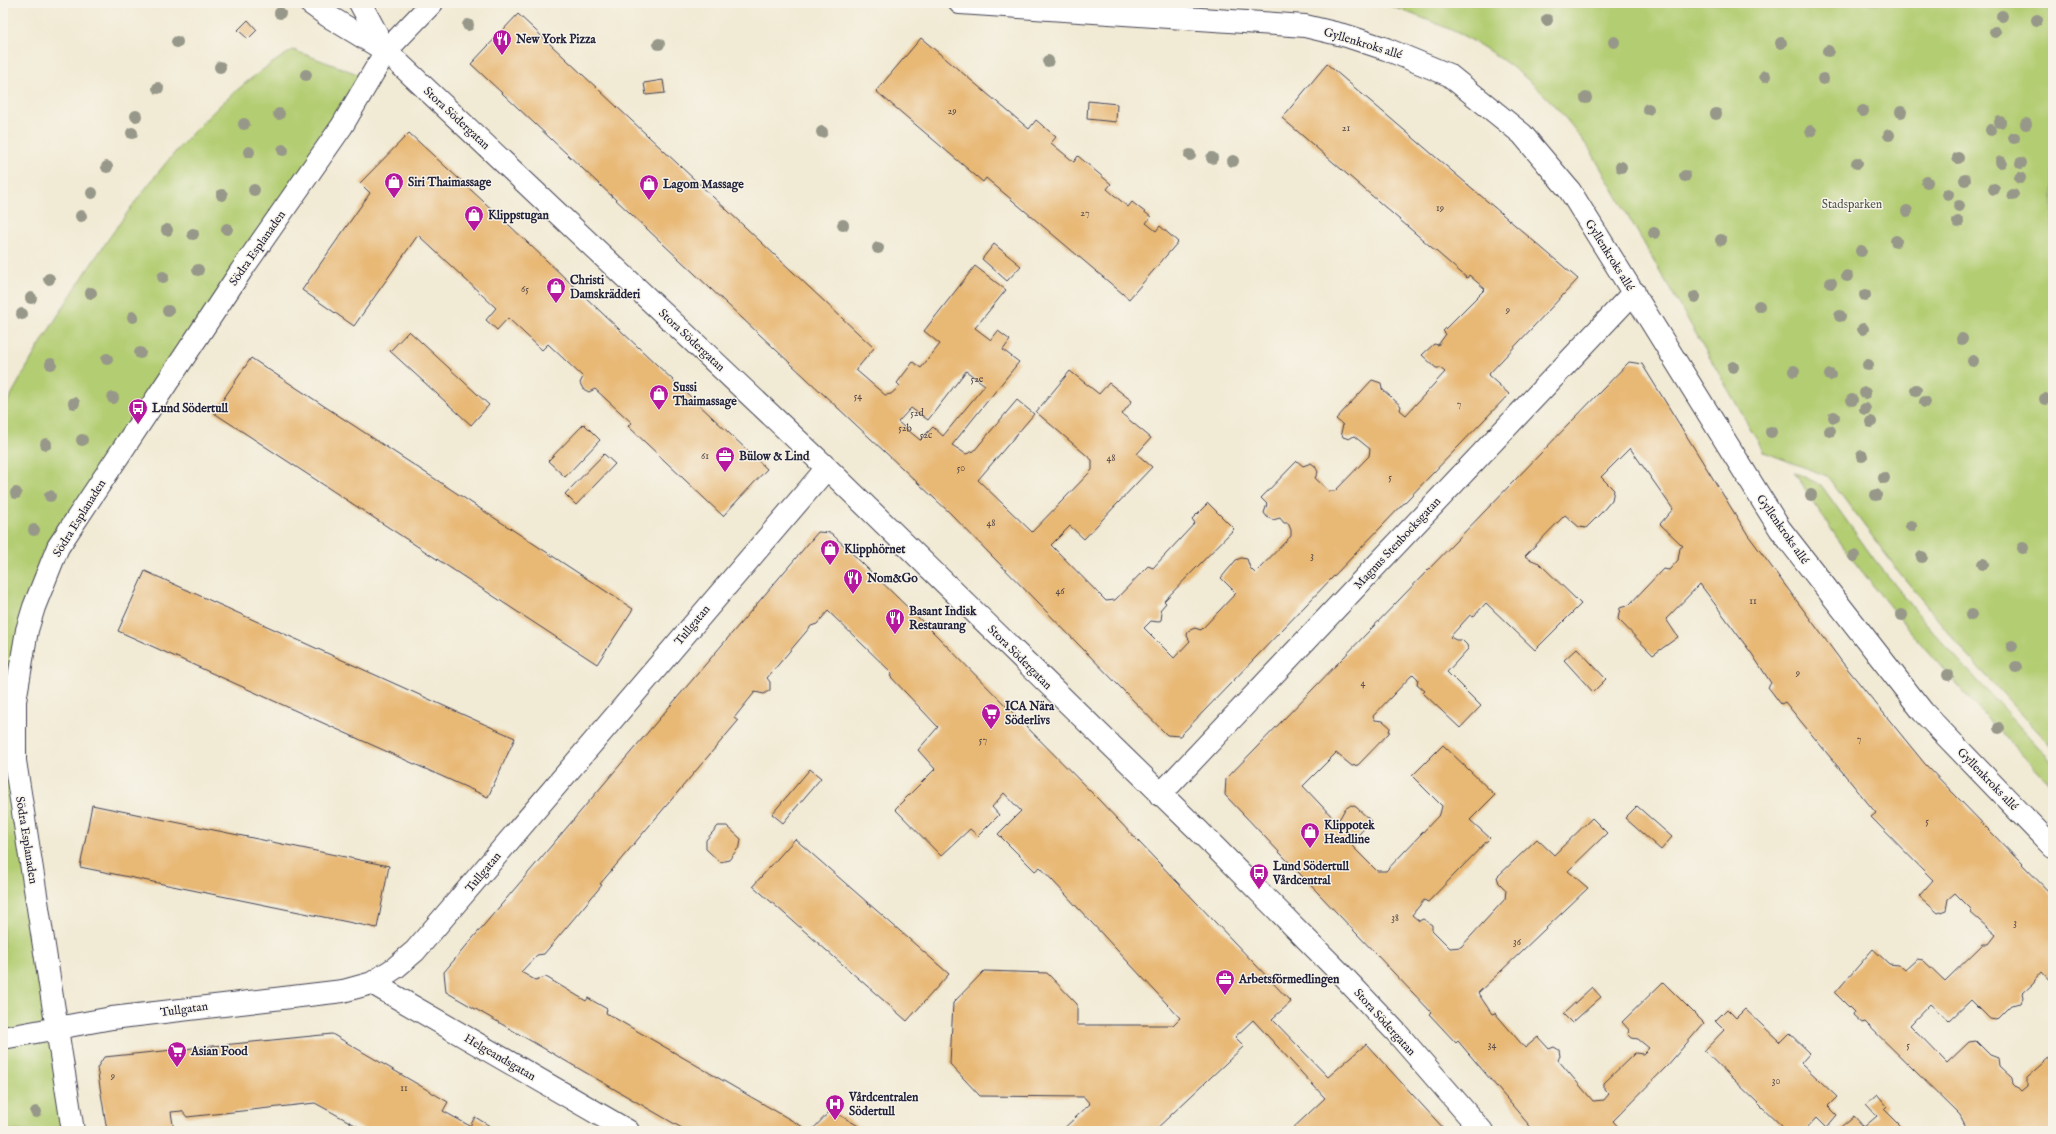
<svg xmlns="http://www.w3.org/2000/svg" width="2056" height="1134" viewBox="0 0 2056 1134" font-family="'IM FELL English',serif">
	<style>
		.green { fill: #b3cd72; stroke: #6a7856 }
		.building { fill: #e8b875; fill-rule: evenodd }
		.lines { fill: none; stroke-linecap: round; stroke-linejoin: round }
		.minor-casing { stroke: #414052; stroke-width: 24 }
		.minor { stroke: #fff; stroke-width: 22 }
		.tree { fill: #979889 }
		.labels { text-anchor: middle; stroke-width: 3; stroke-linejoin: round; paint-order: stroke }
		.number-label { font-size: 10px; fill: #54484a }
		.poi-label { font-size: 12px; font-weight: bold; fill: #22223b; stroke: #f7f3e8; text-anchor: start }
		.street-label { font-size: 12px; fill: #22223b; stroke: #f7f3e8 }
		.park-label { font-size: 12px; fill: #4e554c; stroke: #f7f3e8 }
	</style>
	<rect width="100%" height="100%" fill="#f7f3e8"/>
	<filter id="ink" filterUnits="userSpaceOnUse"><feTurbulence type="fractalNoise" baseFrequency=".025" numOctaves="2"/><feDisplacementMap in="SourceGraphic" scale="8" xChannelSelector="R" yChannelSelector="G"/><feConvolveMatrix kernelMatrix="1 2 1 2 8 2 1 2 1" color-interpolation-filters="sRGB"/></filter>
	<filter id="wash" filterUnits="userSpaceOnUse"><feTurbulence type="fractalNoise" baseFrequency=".012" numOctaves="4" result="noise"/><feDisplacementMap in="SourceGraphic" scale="16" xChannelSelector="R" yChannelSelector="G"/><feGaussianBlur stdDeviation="0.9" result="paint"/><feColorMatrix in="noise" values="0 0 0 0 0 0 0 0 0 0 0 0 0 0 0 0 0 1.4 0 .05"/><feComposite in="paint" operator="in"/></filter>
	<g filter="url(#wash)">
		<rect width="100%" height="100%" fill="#f1ead4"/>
		<path class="green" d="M 1383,3 L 2053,3 L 2053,748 L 1967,655 L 1899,572 L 1827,476 L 1764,452 L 1592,153 C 1561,109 1532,78 1486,49 C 1455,28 1418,17 1383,3 Z
			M 293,50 L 371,79 L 58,547 L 15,701 L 73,1131 L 3,1131 L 3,411 C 29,360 59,313 90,266 C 144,186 209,99 293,50 Z
			M 1794,472 L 1821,485 L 1874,559 L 1933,632 L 2053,763 L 2053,787 C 1983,715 1914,640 1853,560 C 1832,532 1813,501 1794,472 Z"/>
		<g id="blocks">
			<path class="building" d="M 518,14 L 874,348 L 856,370 L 885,395 L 891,394 L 900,386 L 897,383 L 913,362 L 921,368 L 940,344 L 924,331 L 975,266 L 1006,290 L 975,328 L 991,340 L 998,331 L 1010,340 L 1003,350 L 1019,362 L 952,445 L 966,454 L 974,451 L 1017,400 L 1034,414 L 978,480 L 1032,532 L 1092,470 L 1092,460 L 1036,412 L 1070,371 L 1099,394 L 1109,383 L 1132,401 L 1122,414 L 1151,438 L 1137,454 L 1152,467 L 1084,539 L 1070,526 L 1051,545 L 1106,601 L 1115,600 L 1148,566 L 1153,568 L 1195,523 L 1192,519 L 1208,503 L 1234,529 L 1164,601 L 1166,603 L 1160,610 L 1162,613 L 1161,620 L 1158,622 L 1151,621 L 1144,628 L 1174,658 L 1190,641 L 1187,636 L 1188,631 L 1195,628 L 1201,630 L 1236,593 L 1221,578 L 1236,560 L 1241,558 L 1247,559 L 1250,568 L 1255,573 L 1291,536 L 1291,530 L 1288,523 L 1284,523 L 1280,518 L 1273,520 L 1267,517 L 1264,513 L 1267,504 L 1261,498 L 1297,461 L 1303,466 L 1311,463 L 1315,466 L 1318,472 L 1315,478 L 1329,491 L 1335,491 L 1369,456 L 1370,449 L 1354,436 L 1349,439 L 1343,437 L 1341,432 L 1343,425 L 1336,419 L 1372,380 L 1381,383 L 1382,389 L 1401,406 L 1400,410 L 1406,415 L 1445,372 L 1440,368 L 1436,368 L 1422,355 L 1434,344 L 1438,345 L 1446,334 L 1443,331 L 1485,289 L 1469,275 L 1467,278 L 1282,118 L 1327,64 L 1578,279 L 1488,375 L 1509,394 L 1180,736 L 1167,735 L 950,513 L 471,64 ZM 966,371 L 985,385 L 943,436 L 933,427 L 920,440 L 898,422 L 911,408 L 928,420 Z
				M 248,20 L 257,30 L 248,39 L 238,30 Z
				M 921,38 L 1029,129 L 1036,120 L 1056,137 L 1051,143 L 1074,162 L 1078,156 L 1111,184 L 1107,189 L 1128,207 L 1132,202 L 1151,217 L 1146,223 L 1156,231 L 1160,226 L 1178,242 L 1129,299 L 986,178 L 983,182 L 876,91 Z
				M 663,80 L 665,93 L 646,95 L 644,83 Z
				M 1088,101 L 1117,104 L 1116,122 L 1087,119 Z
				M 409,133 L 509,225 L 767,469 L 723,516 L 628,426 L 632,423 L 595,389 L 589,392 L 583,389 L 580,383 L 583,377 L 548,344 L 542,350 L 508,318 L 497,330 L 486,320 L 496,308 L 418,235 L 354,326 L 302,290 L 370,193 L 360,183 Z
				M 994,244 L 1021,266 L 1007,281 L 982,259 Z
				M 409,331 L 489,405 L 471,425 L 390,351 Z
				M 251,358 L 633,609 L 597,664 L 214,413 Z
				M 1629,362 L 1642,364 L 1748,535 L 1842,662 L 1925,764 L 2053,896 L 2053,984 L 2042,972 L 2035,980 L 2034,983 L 2022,994 L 2023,998 L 2021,1003 L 2011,1005 L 1996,1020 L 1990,1019 L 1971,1000 L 1949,1021 L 1930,1004 L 1910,1025 L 1947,1063 L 1969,1042 L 1976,1041 L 1990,1055 L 1998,1058 L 1999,1066 L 2012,1078 L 2013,1084 L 2021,1092 L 2027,1087 L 2027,1078 L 2053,1055 L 2053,1131 L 1968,1131 L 1960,1115 L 1865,1022 L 1862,1023 L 1853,1015 L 1854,1012 L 1835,993 L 1873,949 L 1889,964 L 1899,965 L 1905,970 L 1917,959 L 1923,960 L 1945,981 L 1983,944 L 1989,944 L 1996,935 L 1971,913 L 1972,910 L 1955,893 L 1948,899 L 1946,910 L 1938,913 L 1919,896 L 1933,880 L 1871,817 L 1876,813 L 1785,702 L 1781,704 L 1768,687 L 1771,683 L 1752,654 L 1700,584 L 1666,619 L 1678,637 L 1653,655 L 1618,619 L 1620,608 L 1629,605 L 1663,569 L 1669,570 L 1678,560 L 1680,548 L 1683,546 L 1660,524 L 1673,509 L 1630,448 L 1601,477 L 1614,490 L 1612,500 L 1601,513 L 1586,528 L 1579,527 L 1565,515 L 1525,556 L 1529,559 L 1539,563 L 1581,604 L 1535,650 L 1486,603 L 1473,617 L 1470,615 L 1450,637 L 1456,640 L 1462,640 L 1467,645 L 1468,649 L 1447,672 L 1481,706 L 1460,728 L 1423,693 L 1425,691 L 1417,684 L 1418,679 L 1413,674 L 1373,716 L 1375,720 L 1383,721 L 1390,727 L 1389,733 L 1358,765 L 1352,766 L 1336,753 L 1303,786 L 1336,821 L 1340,818 L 1345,809 L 1351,805 L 1356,807 L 1371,821 L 1350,844 L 1377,871 L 1386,871 L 1440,814 L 1442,806 L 1412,776 L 1443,745 L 1495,795 L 1470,820 L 1490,838 L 1428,902 L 1424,900 L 1412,915 L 1419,921 L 1423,919 L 1432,925 L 1432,930 L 1450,948 L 1461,947 L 1505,899 L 1506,890 L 1499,883 L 1497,877 L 1537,839 L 1554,855 L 1592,818 L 1607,833 L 1568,871 L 1588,888 L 1478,993 L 1492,1014 L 1495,1013 L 1525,1048 L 1538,1037 L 1549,1049 L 1554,1047 L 1559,1050 L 1560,1056 L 1558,1060 L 1593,1101 L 1604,1100 L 1609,1094 L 1604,1089 L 1604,1083 L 1635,1053 L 1643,1054 L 1649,1048 L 1638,1039 L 1632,1038 L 1628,1034 L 1629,1030 L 1622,1022 L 1663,982 L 1704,1023 L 1667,1066 L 1613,1121 L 1622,1131 L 1534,1131 L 1458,1041 L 1456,1043 L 1429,1014 L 1431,1012 L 1225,795 L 1226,779 Z
				M 584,424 L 600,440 L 565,477 L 548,461 Z
				M 604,454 L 615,464 L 576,505 L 565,494 Z
				M 818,532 L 831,533 L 930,629 L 1100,801 L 1291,1002 L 1272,1019 L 1328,1077 L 1366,1044 L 1446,1131 L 1290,1131 L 1325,1098 L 1253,1020 L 1235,1037 L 1244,1046 L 1154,1131 L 1061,1131 L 1090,1104 L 1084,1097 L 980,1096 L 950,1064 L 953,1003 L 984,971 L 1047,973 L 1077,1004 L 1077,1025 L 1173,1025 L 1180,1018 L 1040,867 L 1035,871 L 998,834 L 1021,811 L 1004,793 L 992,807 L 999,815 L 978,836 L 970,829 L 941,856 L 895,809 L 935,769 L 918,750 L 938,727 L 890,676 L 892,673 L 828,611 L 817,624 L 811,626 L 767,678 L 770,682 L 770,690 L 764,694 L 755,692 L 734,718 L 738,721 L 600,884 L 602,885 L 544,954 L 537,955 L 521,972 L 535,980 L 546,977 L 586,1001 L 588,998 L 607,1009 L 606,1013 L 810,1131 L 687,1131 L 446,992 L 444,972 Z
				M 145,571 L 515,738 L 488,797 L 118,631 Z
				M 1577,648 L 1606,679 L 1593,692 L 1564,660 Z
				M 810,769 L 821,778 L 783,823 L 772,814 Z
				M 92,805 L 389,866 L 377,928 L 80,867 Z
				M 1637,806 L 1672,837 L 1661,850 L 1625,818 Z
				M 718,826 L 727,826 L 741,839 L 740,846 L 729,860 L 720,862 L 706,849 L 706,840 Z
				M 795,839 L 949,974 L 907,1021 L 753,886 Z
				M 1592,987 L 1601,997 L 1572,1023 L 1563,1014 Z
				M 1727,1009 L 1736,1018 L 1745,1009 L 1780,1042 L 1789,1033 L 1810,1053 L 1801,1063 L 1837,1097 L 1828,1106 L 1837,1115 L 1826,1128 L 1816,1118 L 1804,1131 L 1787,1131 L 1704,1051 L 1724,1030 L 1715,1021 Z
				M 332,1034 L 448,1102 L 443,1111 L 470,1126 L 475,1117 L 495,1129 L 494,1131 L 366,1131 L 315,1103 L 187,1117 L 182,1111 L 171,1112 L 174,1131 L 107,1131 L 97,1068 L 104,1057 Z
				M 1877,1094 L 1887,1106 L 1884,1109 L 1906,1131 L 1836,1131 L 1854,1116 L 1864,1127 L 1877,1116 L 1866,1104 Z
				M 831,1110 L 867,1131 L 811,1131 Z"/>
		</g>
	</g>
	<g filter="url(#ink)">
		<use href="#blocks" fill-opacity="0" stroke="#414052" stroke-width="1"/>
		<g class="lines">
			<g class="minor-casing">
				<path id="minor" d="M 310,3 L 328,16 L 386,51 L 827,468 L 1197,829 L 1340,973 L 1396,1032 L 1482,1131
					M 360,3 L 386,51
					M 960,3 L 1305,26 L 1347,36 L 1386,49 L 1449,75 L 1522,134 L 1570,191 L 1780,529 L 1923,712 L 2053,847
					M 1160,795 L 1634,292
					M 372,983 L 628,1131
					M 3,1038 L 112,1018 L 343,991 L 372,983 L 395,968 L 415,951 L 827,468
					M 73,1131 L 15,761 L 15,701 L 27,630 L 34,607 L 58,547 L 241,271 L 342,126 L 386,51 L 432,3"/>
			</g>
			<use href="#minor" class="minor"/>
		</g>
		<g class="tree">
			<circle cx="280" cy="13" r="6"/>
			<circle cx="2002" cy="16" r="6"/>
			<circle cx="1547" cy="20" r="6"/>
			<circle cx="2037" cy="20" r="6"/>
			<circle cx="468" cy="25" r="6"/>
			<circle cx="1995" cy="32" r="6"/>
			<circle cx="177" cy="42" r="6"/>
			<circle cx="1614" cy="42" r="6"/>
			<circle cx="1781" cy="43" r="6"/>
			<circle cx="659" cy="44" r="6"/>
			<circle cx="1828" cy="51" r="6"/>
			<circle cx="1048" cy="61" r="6"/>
			<circle cx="220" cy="67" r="6"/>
			<circle cx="306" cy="75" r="6"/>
			<circle cx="1765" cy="76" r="6"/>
			<circle cx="1823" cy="79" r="6"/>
			<circle cx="158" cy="88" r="6"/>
			<circle cx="1586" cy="98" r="6"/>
			<circle cx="1648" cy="109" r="6"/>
			<circle cx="1863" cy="111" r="6"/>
			<circle cx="1901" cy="112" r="6"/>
			<circle cx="279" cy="114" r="6"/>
			<circle cx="1716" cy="114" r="6"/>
			<circle cx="136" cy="116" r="6"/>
			<circle cx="2000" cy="122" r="6"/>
			<circle cx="244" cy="124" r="6"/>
			<circle cx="2026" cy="124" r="6"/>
			<circle cx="1991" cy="130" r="6"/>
			<circle cx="1811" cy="131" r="6"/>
			<circle cx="822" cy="132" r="6"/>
			<circle cx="132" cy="133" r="6"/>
			<circle cx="1889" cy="135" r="6"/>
			<circle cx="2014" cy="138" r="6"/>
			<circle cx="283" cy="150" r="6"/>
			<circle cx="249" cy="152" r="6"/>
			<circle cx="1190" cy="155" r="6"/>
			<circle cx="1212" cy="158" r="6"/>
			<circle cx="1958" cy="158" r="6"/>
			<circle cx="1233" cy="161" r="6"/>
			<circle cx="2001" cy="162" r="6"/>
			<circle cx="1857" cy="163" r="6"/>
			<circle cx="2021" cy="163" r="6"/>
			<circle cx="107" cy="167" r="6"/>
			<circle cx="1621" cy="167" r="6"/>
			<circle cx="1685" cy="176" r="6"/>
			<circle cx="2020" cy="178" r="6"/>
			<circle cx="1965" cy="180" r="6"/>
			<circle cx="1927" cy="182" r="6"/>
			<circle cx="1994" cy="189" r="6"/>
			<circle cx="254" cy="190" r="6"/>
			<circle cx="92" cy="193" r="6"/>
			<circle cx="1948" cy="194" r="6"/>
			<circle cx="222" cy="195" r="6"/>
			<circle cx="2013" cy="195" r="6"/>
			<circle cx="1959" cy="206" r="6"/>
			<circle cx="1907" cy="211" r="6"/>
			<circle cx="81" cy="216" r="6"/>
			<circle cx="1958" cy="222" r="6"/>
			<circle cx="843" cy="225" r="6"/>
			<circle cx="227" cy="229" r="6"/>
			<circle cx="167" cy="230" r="6"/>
			<circle cx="1654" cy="233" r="6"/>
			<circle cx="193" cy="234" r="6"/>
			<circle cx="1721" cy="240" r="6"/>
			<circle cx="1896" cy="241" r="6"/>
			<circle cx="878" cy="248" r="6"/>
			<circle cx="1861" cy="251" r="6"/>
			<circle cx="198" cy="270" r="6"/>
			<circle cx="1847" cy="276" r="6"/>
			<circle cx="163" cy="277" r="6"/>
			<circle cx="49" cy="279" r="6"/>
			<circle cx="1831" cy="283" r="6"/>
			<circle cx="91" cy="293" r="6"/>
			<circle cx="1865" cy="295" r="6"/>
			<circle cx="1695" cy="297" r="6"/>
			<circle cx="31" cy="298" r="6"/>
			<circle cx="1759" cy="306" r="6"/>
			<circle cx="168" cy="311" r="6"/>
			<circle cx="22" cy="314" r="6"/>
			<circle cx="1840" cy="316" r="6"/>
			<circle cx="133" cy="317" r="6"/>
			<circle cx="1863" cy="329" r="6"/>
			<circle cx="1962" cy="339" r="6"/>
			<circle cx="140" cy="353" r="6"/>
			<circle cx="107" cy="359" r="6"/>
			<circle cx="1973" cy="361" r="6"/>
			<circle cx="51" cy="364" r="6"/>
			<circle cx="1868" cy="365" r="6"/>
			<circle cx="1733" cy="367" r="6"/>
			<circle cx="1794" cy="371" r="6"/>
			<circle cx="1830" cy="375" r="6"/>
			<circle cx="1916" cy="390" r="6"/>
			<circle cx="1865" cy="393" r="6"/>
			<circle cx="113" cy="398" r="6"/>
			<circle cx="2045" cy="399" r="6"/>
			<circle cx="1852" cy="400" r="6"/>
			<circle cx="1925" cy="402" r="6"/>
			<circle cx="74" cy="403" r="6"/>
			<circle cx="1865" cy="409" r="6"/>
			<circle cx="1834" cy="417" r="6"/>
			<circle cx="1871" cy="422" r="6"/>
			<circle cx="1830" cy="431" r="6"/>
			<circle cx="1771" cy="432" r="6"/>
			<circle cx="82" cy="440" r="6"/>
			<circle cx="46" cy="444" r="6"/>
			<circle cx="1862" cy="456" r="6"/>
			<circle cx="1884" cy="478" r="6"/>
			<circle cx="16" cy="493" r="6"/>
			<circle cx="1811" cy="495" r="6"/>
			<circle cx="1876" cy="495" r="6"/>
			<circle cx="50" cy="496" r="6"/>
			<circle cx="1911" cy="526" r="6"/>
			<circle cx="34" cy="530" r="6"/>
			<circle cx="2023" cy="548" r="6"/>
			<circle cx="1854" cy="556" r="6"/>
			<circle cx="1922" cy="557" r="6"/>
			<circle cx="1983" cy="564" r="6"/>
			<circle cx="1902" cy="615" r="6"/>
			<circle cx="1971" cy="615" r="6"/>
			<circle cx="2012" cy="646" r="6"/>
			<circle cx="2016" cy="667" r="6"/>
			<circle cx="1948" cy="675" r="6"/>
			<circle cx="1999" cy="728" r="6"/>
			<circle cx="36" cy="1112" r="6"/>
		</g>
	</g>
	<defs>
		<g id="restaurant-pin" transform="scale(1)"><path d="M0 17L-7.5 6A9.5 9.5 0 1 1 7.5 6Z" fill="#b5179e" stroke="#f7f3e8"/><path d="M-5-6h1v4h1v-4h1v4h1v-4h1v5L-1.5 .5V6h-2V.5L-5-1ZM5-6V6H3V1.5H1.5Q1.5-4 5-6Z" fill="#fff"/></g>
		<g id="shop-pin" transform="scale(1)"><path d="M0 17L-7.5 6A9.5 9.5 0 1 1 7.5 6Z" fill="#b5179e" stroke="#f7f3e8"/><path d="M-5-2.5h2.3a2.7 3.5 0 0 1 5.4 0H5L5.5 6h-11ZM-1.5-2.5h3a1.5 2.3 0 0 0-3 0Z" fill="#fff"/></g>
		<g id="bus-pin" transform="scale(1)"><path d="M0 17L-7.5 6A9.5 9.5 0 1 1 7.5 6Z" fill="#b5179e" stroke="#f7f3e8"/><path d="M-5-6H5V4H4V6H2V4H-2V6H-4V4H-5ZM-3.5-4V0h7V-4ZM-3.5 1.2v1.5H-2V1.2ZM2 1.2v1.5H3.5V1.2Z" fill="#fff"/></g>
		<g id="office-pin" transform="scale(1)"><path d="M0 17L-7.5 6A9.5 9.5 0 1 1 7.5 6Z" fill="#b5179e" stroke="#f7f3e8"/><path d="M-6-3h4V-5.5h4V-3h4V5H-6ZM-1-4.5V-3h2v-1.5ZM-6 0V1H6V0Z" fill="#fff"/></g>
		<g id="supermarket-pin" transform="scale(1)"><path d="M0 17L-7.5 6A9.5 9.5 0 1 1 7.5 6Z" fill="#b5179e" stroke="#f7f3e8"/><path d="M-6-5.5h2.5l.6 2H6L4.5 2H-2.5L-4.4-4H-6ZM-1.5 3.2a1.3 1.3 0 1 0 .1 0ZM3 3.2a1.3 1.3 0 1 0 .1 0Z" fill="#fff"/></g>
		<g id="hospital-pin" transform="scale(1)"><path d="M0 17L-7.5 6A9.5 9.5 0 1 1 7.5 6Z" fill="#b5179e" stroke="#f7f3e8"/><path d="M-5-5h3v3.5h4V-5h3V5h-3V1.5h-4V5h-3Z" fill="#fff"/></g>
	</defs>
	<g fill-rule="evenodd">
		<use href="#restaurant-pin" x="502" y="39"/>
		<use href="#shop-pin" x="394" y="182"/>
		<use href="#shop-pin" x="649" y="184"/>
		<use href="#shop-pin" x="474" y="215"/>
		<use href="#shop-pin" x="556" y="287"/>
		<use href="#shop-pin" x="659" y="394"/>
		<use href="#bus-pin" x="138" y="408"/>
		<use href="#office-pin" x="725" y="456"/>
		<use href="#shop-pin" x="830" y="549"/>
		<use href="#restaurant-pin" x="853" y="578"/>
		<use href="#restaurant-pin" x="895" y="618"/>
		<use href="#supermarket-pin" x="991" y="713"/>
		<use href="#shop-pin" x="1310" y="832"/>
		<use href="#bus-pin" x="1259" y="873"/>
		<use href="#office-pin" x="1225" y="979"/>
		<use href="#supermarket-pin" x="177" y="1051"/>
		<use href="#hospital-pin" x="835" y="1104"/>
	</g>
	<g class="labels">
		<g class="number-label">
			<text x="952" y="114">29</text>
			<text x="1346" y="131">21</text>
			<text x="1440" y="211">19</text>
			<text x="1085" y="216">27</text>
			<text x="525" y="292">65</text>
			<text x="1508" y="313">9</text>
			<text x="977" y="382">52e</text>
			<text x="858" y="399">54</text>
			<text x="1459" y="407">7</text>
			<text x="917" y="416">52d</text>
			<text x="905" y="431">52b</text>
			<text x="926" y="438">52c</text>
			<text x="705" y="459">61</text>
			<text x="1111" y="461">48</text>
			<text x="961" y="471">50</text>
			<text x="1390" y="480">5</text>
			<text x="991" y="526">48</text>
			<text x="1312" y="559">3</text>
			<text x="1060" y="594">46</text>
			<text x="1753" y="604">11</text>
			<text x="1798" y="676">9</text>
			<text x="1363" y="686">4</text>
			<text x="1859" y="742">7</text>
			<text x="983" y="743">57</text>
			<text x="1927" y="824">5</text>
			<text x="1395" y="921">38</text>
			<text x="2015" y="926">3</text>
			<text x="1517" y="945">36</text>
			<text x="1492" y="1048">34</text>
			<text x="1908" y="1048">5</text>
			<text x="113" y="1079">9</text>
			<text x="1776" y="1084">30</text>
			<text x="404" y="1091">11</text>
		</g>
		<g class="poi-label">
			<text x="516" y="43">New York Pizza</text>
			<text x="408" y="186">Siri Thaimassage</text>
			<text x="663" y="188">Lagom Massage</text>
			<text x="488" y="219">Klippstugan</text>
			<text x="570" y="284">Christi<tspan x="570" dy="14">Damskrädderi</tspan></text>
			<text x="673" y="391">Sussi<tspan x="673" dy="14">Thaimassage</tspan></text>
			<text x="152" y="412">Lund Södertull</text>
			<text x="739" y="460">Bülow &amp; Lind</text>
			<text x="844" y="553">Klipphörnet</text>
			<text x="867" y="582">Nom&amp;Go</text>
			<text x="909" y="615">Basant Indisk<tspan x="909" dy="14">Restaurang</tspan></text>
			<text x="1005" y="710">ICA Nära<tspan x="1005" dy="14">Söderlivs</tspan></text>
			<text x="1324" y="829">Klippotek<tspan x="1324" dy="14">Headline</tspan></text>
			<text x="1273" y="870">Lund Södertull<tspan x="1273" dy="14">Vårdcentral</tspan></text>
			<text x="1239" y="983">Arbetsförmedlingen</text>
			<text x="191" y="1055">Asian Food</text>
			<text x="849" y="1101">Vårdcentralen<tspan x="849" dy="14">Södertull</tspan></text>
		</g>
		<g class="street-label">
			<text transform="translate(1363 43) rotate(17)" y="4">Gyllenkroks allé</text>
			<text transform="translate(457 118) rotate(43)" y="4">Stora Södergatan</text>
			<text transform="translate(257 248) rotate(-55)" y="4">Södra Esplanaden</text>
			<text transform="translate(1610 255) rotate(58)" y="4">Gyllenkroks allé</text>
			<text transform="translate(692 340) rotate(43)" y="4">Stora Södergatan</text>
			<text transform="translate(79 518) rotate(-58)" y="4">Södra Esplanaden</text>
			<text transform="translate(1783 529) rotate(55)" y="4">Gyllenkroks allé</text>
			<text transform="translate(1397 543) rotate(-47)" y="4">Magnus Stenbocksgatan</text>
			<text transform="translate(692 625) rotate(-50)" y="4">Tullgatan</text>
			<text transform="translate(1020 657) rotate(45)" y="4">Stora Södergatan</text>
			<text transform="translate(1988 779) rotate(46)" y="4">Gyllenkroks allé</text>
			<text transform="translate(27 840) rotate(81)" y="4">Södra Esplanaden</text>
			<text transform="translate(483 872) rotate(-50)" y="4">Tullgatan</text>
			<text transform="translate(184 1009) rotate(-8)" y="4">Tullgatan</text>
			<text transform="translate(1385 1022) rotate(48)" y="4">Stora Södergatan</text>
			<text transform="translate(500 1057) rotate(30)" y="4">Helgeandsgatan</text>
		</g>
		<g class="park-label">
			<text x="1852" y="208">Stadsparken</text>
		</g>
	</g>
	<rect width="2056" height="1134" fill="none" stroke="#f7f3e8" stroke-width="16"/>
</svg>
